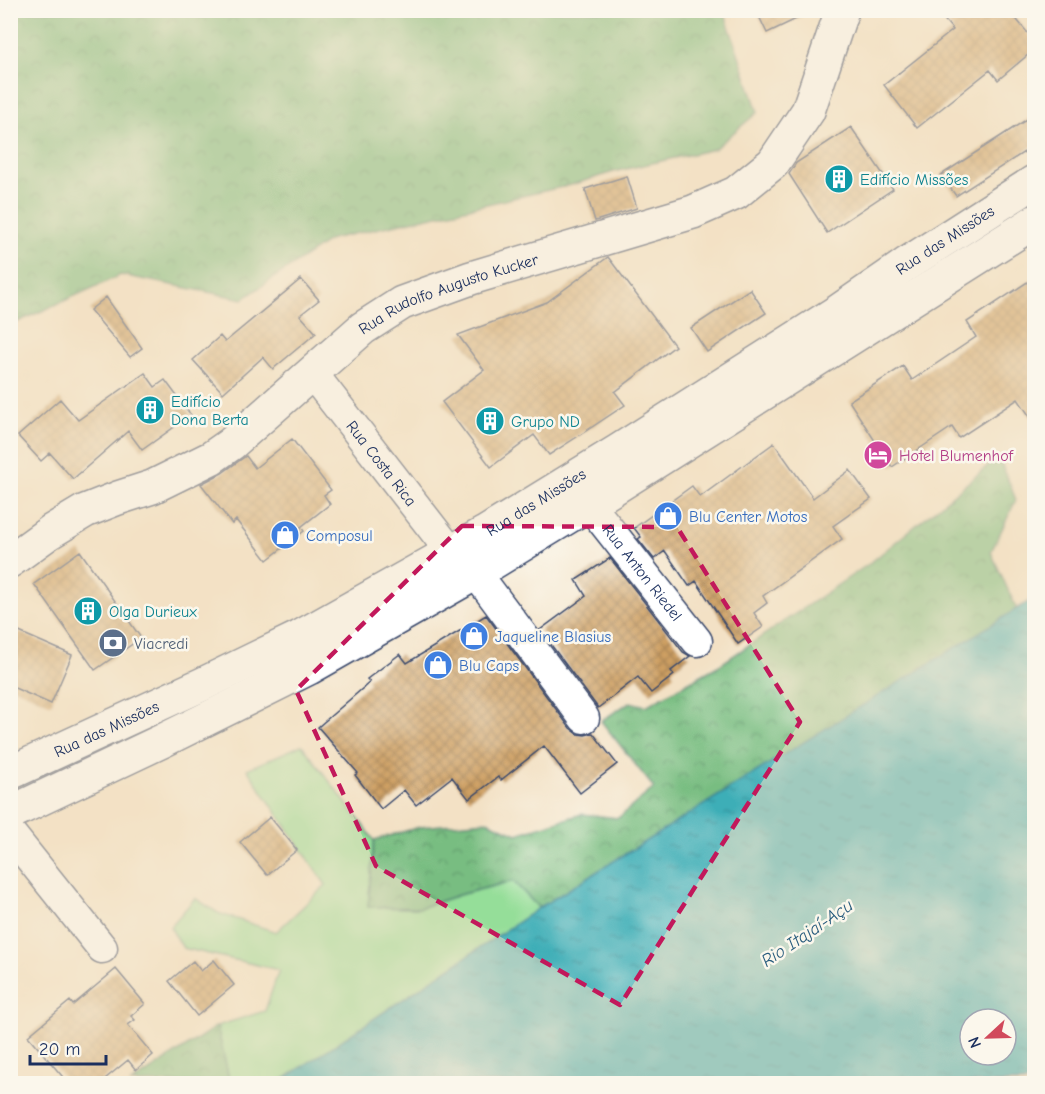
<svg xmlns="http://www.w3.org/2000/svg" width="1045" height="1094" viewBox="0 0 1045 1094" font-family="'Comic Neue',sans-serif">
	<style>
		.green { fill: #95de99; stroke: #58867c; stroke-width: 1.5 }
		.forest { fill: url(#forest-crowns); stroke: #4a7670; stroke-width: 1.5 }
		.water { fill: url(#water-ripples); stroke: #2c6e8a; stroke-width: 1.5; fill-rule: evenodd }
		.building { fill: url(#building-cross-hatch) }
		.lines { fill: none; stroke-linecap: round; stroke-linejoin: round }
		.street-casing { stroke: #3b4a6d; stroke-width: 33 }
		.secondary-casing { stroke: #3b4a6d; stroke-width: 36 }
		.primary-casing { stroke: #3b4a6d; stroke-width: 36 }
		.street { stroke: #fff; stroke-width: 30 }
		.secondary { stroke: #fff; stroke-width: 33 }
		.primary { stroke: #fff; stroke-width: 33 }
		.marked { fill: none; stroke: #c2185b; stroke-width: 4.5; stroke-dasharray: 12 8; stroke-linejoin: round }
		.labels { text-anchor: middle; stroke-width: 5; stroke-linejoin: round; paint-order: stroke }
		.culture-label { font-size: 16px; fill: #0d838f; stroke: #fbf7ec; text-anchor: start }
		.street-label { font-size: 16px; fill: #1b2f5e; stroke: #fbf7ec }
		.hotel-label { font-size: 16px; fill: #b23c85; stroke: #fbf7ec; text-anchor: start }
		.shop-label { font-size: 16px; fill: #366cbe; stroke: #fbf7ec; text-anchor: start }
		.service-label { font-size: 16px; fill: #4e5e75; stroke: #fbf7ec; text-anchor: start }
		.water-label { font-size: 18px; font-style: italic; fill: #275b7d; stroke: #fbf7ec }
	</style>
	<defs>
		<pattern id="forest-crowns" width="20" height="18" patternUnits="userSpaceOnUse" patternTransform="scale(1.5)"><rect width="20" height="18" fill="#78bd81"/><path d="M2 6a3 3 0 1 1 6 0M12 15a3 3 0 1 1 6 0" fill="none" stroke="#629a6d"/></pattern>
		<pattern id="water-ripples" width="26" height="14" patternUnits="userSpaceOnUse" patternTransform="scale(1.5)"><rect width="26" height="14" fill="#3daeb7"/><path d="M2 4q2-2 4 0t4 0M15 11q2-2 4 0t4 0" fill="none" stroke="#328e98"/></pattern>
		<pattern id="building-cross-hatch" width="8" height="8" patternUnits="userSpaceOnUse" patternTransform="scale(1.5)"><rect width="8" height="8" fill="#cd9f62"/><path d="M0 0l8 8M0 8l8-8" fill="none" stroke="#a68254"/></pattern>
	</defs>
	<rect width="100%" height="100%" fill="#fbf7ec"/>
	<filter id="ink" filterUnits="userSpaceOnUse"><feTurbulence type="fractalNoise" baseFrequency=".0167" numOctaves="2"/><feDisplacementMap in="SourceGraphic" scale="12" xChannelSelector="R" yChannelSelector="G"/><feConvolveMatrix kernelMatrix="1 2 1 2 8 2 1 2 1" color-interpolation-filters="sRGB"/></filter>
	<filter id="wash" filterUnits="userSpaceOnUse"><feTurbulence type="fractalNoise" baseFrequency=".008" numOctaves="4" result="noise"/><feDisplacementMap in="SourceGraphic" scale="24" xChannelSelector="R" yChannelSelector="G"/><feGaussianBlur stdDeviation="1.35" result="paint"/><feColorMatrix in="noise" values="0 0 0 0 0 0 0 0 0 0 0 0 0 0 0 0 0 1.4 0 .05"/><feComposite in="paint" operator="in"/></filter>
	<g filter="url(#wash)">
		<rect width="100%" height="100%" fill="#f3e1c5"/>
		<path class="green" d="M 302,745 L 374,840 L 368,907 L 419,908 L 462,894 L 513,881 L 539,908 L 278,1083 L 230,1083 L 217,1026 L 265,1011 L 279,970 L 183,948 L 170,927 L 195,898 L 218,913 L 276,932 L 326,885 L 247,769 Z"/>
		<path class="forest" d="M 10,11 L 724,11 L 758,112 L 714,149 L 617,171 L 571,185 L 331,239 L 243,299 L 121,275 L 11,325 Z
			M 999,457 L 1016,500 L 991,552 L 1017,610 L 539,908 L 513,881 L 462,894 L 419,908 L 368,907 L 374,840 L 420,827 L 487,821 L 517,834 L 582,814 L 618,818 L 654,788 L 601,721 L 630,702 L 646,706 L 718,666 L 870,563 Z
			M 217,1026 L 230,1083 L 131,1083 Z"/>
		<path class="water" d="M 1034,598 L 1034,1083 L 278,1083 L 539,908 ZM 970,1019 L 1006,1019 L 1006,1055 L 970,1055 Z"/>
		<g id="blocks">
			<path class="building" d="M 756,10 L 815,10 L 767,33 Z
				M 936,10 L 1009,10 L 1035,42 L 1035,49 L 998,80 L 990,70 L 917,128 L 884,85 L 953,30 Z
				M 1035,114 L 1035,145 L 956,196 L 941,175 Z
				M 851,127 L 893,189 L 827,233 L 789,174 L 796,163 Z
				M 627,176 L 637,208 L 595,221 L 585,189 Z
				M 608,257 L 675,346 L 615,392 L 625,405 L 577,437 L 549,455 L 534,435 L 491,467 L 442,402 L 484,370 L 458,335 L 547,302 Z
				M 1035,277 L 1035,424 L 1018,399 L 959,438 L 952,427 L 892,467 L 849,401 L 903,366 L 912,380 L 976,337 L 967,322 Z
				M 301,279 L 319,300 L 300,315 L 316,333 L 273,369 L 263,357 L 223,393 L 193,360 L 220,336 L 225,342 Z
				M 750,289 L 766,313 L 707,352 L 691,328 Z
				M 106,297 L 142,348 L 130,357 L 90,310 Z
				M 145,373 L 155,387 L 165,380 L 191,415 L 142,450 L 128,431 L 73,479 L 50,453 L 41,461 L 18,436 L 60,399 L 78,420 Z
				M 292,439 L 331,490 L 324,495 L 330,504 L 301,527 L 304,531 L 267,560 L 236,520 L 232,524 L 201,484 L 222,473 L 246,456 L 255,468 Z
				M 774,443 L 813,498 L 850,470 L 871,499 L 833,526 L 842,539 L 763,596 L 767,603 L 754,613 L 763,627 L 738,644 L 696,581 L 689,586 L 665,551 L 654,559 L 638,539 L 641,537 L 634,528 L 692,486 L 700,497 Z
				M 80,551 L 141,638 L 95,670 L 34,584 Z
				M 610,558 L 683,652 L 690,656 L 671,671 L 674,675 L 651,693 L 638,677 L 598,708 L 540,630 L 586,596 L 576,580 Z
				M 486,615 L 570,728 L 578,734 L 585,735 L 593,733 L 617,764 L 580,793 L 544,746 L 501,780 L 498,777 L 469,799 L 452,777 L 416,805 L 404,790 L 381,809 L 355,775 L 358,773 L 318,727 L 370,682 L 367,679 L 400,654 L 407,663 Z
				M 10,628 L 72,655 L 51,704 L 10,686 Z
				M 270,817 L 297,850 L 267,875 L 240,842 Z
				M 214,960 L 234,985 L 197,1016 L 169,981 L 193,961 L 201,971 Z
				M 116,969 L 145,1004 L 131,1016 L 135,1020 L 128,1025 L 153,1055 L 136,1070 L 128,1060 L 100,1083 L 68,1083 L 28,1036 L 70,1001 L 73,1005 Z"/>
		</g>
	</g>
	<g filter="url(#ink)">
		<use href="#blocks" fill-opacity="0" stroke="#3b4a6d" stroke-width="1.5"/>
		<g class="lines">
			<g class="street-casing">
				<g id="street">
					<path id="s1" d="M 312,373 L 451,552"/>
					<path id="s2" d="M 589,504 L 697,641"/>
					<path d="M 476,573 L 584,718"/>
					<path d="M 10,833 L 102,948"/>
				</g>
			</g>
			<g class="secondary-casing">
				<g id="secondary">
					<path id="s3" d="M 10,561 L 50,532 L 85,511 L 118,498 L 152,487 L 211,458 L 231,444 L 363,328 L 402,303 L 471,278 L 693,212 L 736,193 L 773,163 L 808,111 L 842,10"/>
				</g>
			</g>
			<g class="primary-casing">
				<g id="primary">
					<path id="s4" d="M 10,773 L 203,684 L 300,637 L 485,533 L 618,451 L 837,312 L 905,265 L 1034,182"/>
					<path d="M 10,813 L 162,741 L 309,668 L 476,573 L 589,504 L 1034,222"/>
				</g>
			</g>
			<use href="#street" class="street"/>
			<use href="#secondary" class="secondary"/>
			<use href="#primary" class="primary"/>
		</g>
	</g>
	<path d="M0 0H1045V1094H0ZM 462,526 L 677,527 L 800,722 L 620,1005 L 376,866 L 296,690 Z" fill="#f3e1c5" fill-opacity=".55" fill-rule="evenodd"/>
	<path class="marked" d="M 462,526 L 677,527 L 800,722 L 620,1005 L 376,866 L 296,690 Z"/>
	<defs>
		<g id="building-disc" transform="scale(1.5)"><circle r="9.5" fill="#0f9aa8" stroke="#fbf7ec"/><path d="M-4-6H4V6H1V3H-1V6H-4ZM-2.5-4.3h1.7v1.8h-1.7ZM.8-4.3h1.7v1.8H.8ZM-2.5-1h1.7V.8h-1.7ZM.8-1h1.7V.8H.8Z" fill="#fff"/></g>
		<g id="hotel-disc" transform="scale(1.5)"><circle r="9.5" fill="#d1479c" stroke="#fbf7ec"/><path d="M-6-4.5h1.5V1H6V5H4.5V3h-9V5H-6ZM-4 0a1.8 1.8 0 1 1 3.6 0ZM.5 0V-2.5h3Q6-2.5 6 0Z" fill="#fff"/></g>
		<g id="shop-disc" transform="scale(1.5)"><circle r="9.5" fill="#3f7fe0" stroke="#fbf7ec"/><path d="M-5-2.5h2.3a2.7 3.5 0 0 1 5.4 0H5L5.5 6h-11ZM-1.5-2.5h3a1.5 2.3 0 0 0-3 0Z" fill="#fff"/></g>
		<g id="bank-disc" transform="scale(1.5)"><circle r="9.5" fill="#5c6f8a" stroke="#fbf7ec"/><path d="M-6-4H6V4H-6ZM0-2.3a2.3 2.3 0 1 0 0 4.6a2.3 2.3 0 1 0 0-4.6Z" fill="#fff"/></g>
	</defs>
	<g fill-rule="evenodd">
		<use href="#building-disc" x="839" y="179"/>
		<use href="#building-disc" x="150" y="410"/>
		<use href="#building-disc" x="490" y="421"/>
		<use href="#hotel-disc" x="878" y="455"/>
		<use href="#shop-disc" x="668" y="516"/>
		<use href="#shop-disc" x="285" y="535"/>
		<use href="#building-disc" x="88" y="611"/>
		<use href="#shop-disc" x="474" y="636"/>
		<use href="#bank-disc" x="113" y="643"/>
		<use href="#shop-disc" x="438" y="665"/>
	</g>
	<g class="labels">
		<g class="culture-label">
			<text x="860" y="185">Edifício Missões</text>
			<text x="171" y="407">Edifício<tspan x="171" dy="18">Dona Berta</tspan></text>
			<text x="511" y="427">Grupo ND</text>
			<text x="109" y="617">Olga Durieux</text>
		</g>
		<g class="street-label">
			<text dy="6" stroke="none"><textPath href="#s4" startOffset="1078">Rua das Missões</textPath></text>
			<text dy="6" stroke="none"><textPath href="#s3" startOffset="520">Rua Rudolfo Augusto Kucker</textPath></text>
			<text dy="6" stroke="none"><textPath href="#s1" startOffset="114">Rua Costa Rica</textPath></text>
			<text dy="6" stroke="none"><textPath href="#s4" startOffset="592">Rua das Missões</textPath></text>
			<text dy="6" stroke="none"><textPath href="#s2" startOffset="87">Rua Anton Riedel</textPath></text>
			<text dy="6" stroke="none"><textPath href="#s4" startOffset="106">Rua das Missões</textPath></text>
		</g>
		<g class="hotel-label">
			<text x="899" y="461">Hotel Blumenhof</text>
		</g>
		<g class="shop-label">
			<text x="689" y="522">Blu Center Motos</text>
			<text x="306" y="541">Composul</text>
			<text x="495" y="642">Jaqueline Blasius</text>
			<text x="459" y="671">Blu Caps</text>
		</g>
		<g class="service-label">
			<text x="134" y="649">Viacredi</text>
		</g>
		<g class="water-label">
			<text transform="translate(807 933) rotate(-34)" y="6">Rio Itajaí-Açu</text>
		</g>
	</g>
	<rect width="1045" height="1094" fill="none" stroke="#fbf7ec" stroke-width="36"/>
	<g transform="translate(988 1037) rotate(248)"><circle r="28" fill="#fbf7ec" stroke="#a1a7b3" stroke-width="1.5"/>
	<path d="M0-4.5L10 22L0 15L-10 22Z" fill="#d1495b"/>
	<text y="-9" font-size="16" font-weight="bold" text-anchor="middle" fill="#1b2f5e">N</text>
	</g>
	<path d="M30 1055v9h76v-9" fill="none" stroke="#1b2f5e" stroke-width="3"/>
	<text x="39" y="1055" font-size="18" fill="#1b2f5e" stroke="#fbf7ec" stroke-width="4.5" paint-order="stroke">20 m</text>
</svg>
